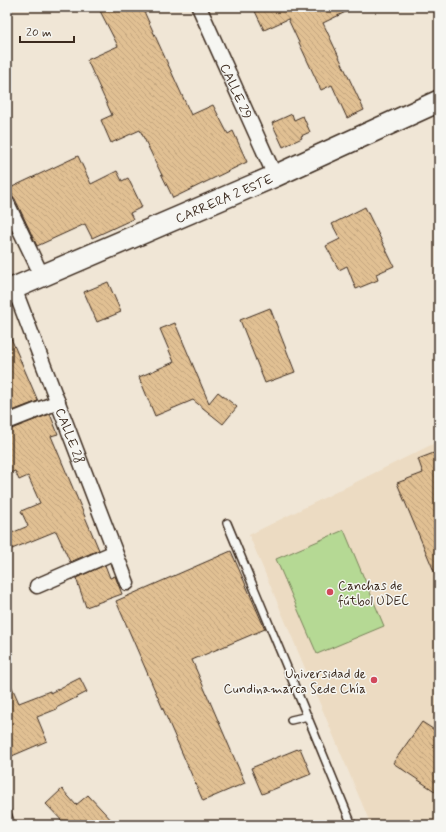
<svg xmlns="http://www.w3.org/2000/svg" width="446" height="832" viewBox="0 0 446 832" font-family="Mynerve,sans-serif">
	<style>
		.built { fill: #ecdbc2 }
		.garden { fill: #b5d994; stroke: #788259 }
		.building { fill: url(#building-back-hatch); stroke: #3b2a1e }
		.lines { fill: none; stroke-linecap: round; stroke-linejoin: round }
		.lane-casing { stroke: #3b2a1e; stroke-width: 10 }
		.street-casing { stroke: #3b2a1e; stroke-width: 17 }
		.secondary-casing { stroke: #3b2a1e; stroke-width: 24 }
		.lane { stroke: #f6f6f2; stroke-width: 7 }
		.street { stroke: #f6f6f2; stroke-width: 14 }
		.secondary { stroke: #f6f6f2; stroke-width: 21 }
		.poi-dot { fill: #d1495b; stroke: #f6f6f2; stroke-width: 1.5 }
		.labels { text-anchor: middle; stroke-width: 3; stroke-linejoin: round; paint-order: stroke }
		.street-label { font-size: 13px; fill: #3b2a1e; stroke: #f6f6f2 }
		.poi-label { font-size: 13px; fill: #3b2a1e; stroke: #f6f6f2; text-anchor: start }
	</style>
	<defs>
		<pattern id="building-back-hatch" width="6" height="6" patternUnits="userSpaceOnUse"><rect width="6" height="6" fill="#e1c093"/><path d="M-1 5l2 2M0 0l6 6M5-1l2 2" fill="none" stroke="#c2a57e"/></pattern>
	</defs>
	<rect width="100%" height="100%" fill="#f0e6d6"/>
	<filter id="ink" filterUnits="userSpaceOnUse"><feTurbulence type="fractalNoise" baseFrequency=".025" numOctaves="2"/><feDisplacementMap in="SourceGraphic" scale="8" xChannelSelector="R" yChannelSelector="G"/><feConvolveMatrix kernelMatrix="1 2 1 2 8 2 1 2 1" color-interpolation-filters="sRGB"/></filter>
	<g filter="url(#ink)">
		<path class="built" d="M 439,441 L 439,825 L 371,825 L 249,535 Z"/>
		<path class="garden" d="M 344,530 L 384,626 L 317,654 L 276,559 Z"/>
		<path class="building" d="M 98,7 L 142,7 L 191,115 L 213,105 L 228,134 L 233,131 L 247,162 L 173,198 L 140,130 L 111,143 L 101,120 L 112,115 L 87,60 L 118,46 Z
			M 253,7 L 356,7 L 323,23 L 364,110 L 347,118 L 332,85 L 321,90 L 288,19 L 264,30 Z
			M 292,114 L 294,120 L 303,116 L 310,132 L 301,136 L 302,138 L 283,147 L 272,123 Z
			M 78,156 L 91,184 L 117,171 L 122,181 L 128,178 L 142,207 L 130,213 L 133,219 L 92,238 L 85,224 L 37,246 L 15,199 L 8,189 Z
			M 365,207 L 394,266 L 376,274 L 378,280 L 356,289 L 347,266 L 339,270 L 326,246 L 340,239 L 332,224 Z
			M 108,282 L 121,312 L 97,322 L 84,292 Z
			M 270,308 L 295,372 L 265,383 L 240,320 Z
			M 175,323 L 209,403 L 218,392 L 237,407 L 223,424 L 193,400 L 155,416 L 139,377 L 174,362 L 160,329 Z
			M 7,329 L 38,401 L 7,413 Z
			M 50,414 L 58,434 L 51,436 L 99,550 L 70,562 L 56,531 L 7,551 L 7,535 L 28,526 L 21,511 L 40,503 L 28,476 L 19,480 L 15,471 L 7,474 L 7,430 Z
			M 439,451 L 439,583 L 397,483 L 423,473 L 418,459 Z
			M 231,551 L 265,629 L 192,660 L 245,783 L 203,801 L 116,601 Z
			M 105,565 L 110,578 L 115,576 L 122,594 L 86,607 L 76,578 Z
			M 7,676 L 19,703 L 50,691 L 50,693 L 80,678 L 87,692 L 56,708 L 57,709 L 37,717 L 47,741 L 12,756 L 7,744 Z
			M 422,722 L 439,733 L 439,794 L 393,763 Z
			M 300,748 L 311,774 L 262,794 L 251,768 Z
			M 62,789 L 76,805 L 88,795 L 116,825 L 66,825 L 46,804 Z"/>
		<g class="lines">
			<g class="lane-casing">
				<path id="lane" d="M 227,523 C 268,623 311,724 352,825
					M 291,720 L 308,716
					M 7,813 L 11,825"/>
			</g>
			<g class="street-casing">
				<g id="street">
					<path id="s1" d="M 199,7 L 275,176"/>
					<path d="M 7,203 L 42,276"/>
					<path id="s2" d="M 14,288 L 127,583"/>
					<path d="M 7,422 L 58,402"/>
					<path d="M 37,586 L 115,552"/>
				</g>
			</g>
			<g class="secondary-casing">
				<g id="secondary">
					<path id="s3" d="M 7,291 L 275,176 L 439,101"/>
				</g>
			</g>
			<use href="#lane" class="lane"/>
			<use href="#street" class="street"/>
			<use href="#secondary" class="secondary"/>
		</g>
	</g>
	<g class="poi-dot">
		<circle cx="330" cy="592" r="4"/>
		<circle cx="374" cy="680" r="4"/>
	</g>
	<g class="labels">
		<g class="street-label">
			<text dy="5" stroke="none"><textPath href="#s1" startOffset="92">CALLE 29</textPath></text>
			<text dy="5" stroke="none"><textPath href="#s3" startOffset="236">CARRERA 2 ESTE</textPath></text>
			<text dy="5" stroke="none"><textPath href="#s2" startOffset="158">CALLE 28</textPath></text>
		</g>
		<g class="poi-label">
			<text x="338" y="590">Canchas de<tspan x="338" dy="15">fútbol UDEC</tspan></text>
			<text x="366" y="678" text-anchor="end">Universidad de<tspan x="366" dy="15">Cundinamarca Sede Chía</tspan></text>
		</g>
	</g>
	<rect width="446" height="832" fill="none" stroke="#f6f6f2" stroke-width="24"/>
	<rect x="12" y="12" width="422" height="808" fill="none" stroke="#3b2a1e" stroke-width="1.5" filter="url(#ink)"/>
	<path d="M20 36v6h54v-6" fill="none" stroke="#3b2a1e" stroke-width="2"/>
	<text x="26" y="36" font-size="12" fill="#3b2a1e" stroke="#f6f6f2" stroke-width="3" paint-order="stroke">20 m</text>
</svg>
